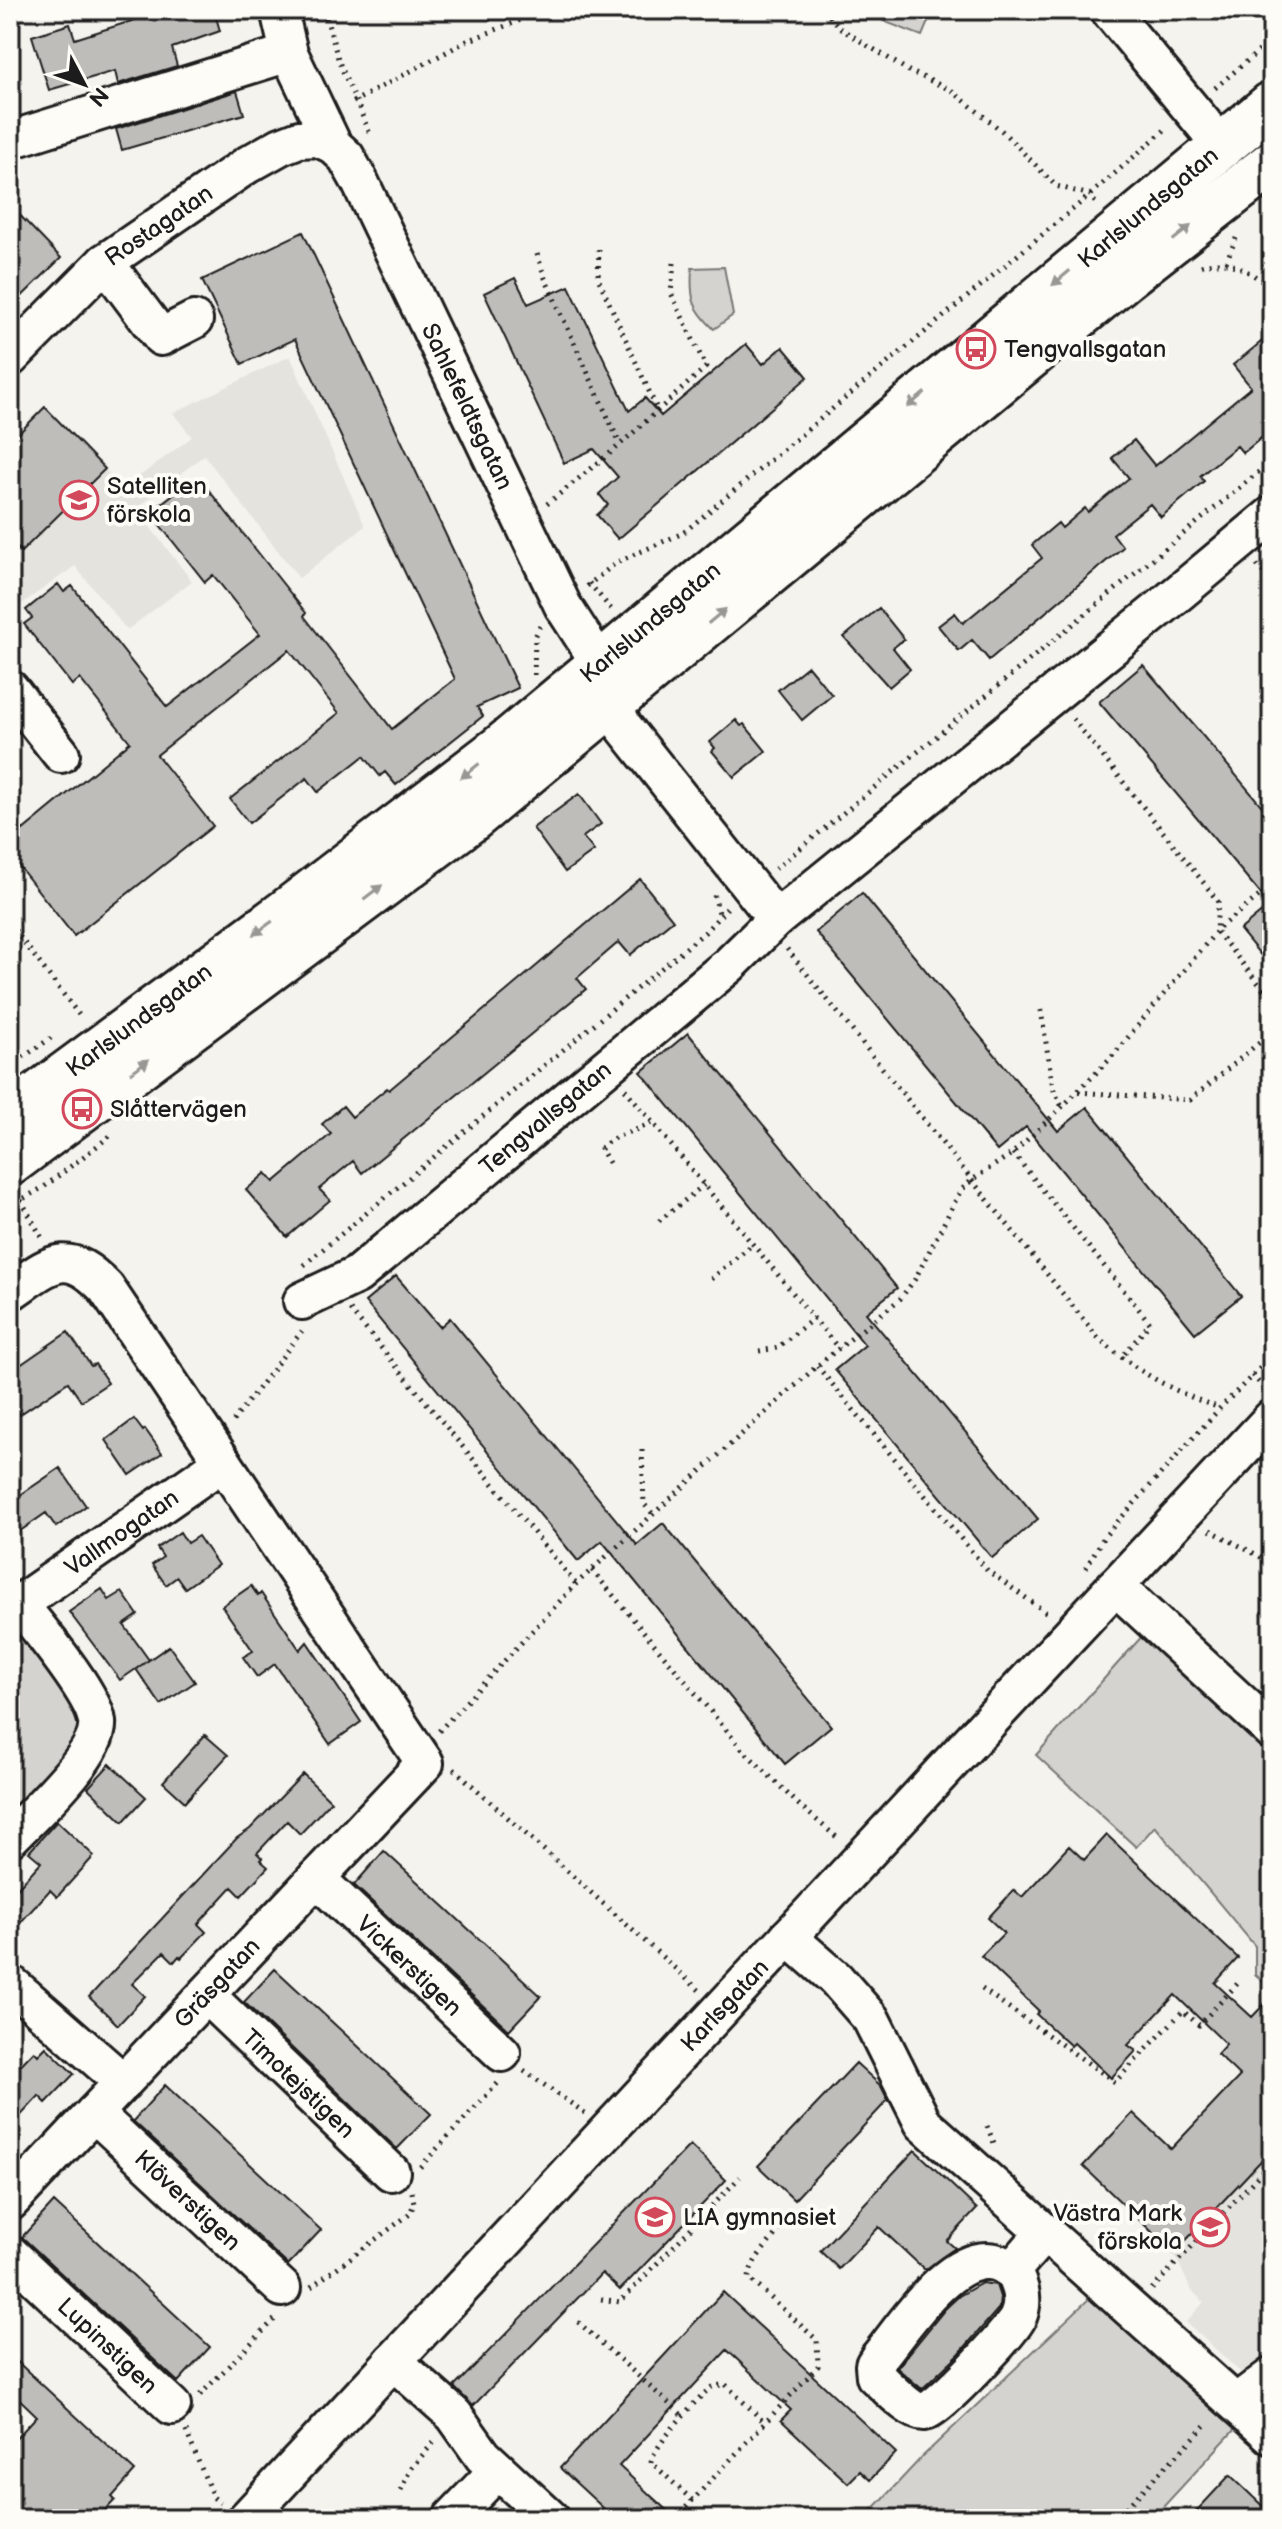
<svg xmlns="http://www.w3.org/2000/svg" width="1282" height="2529" viewBox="0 0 1282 2529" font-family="'Balsamiq Sans',sans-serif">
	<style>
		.built { fill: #e4e3de }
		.green { fill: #d4d3cf; stroke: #787876; stroke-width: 2 }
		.building { fill: #bebdba; stroke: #1c1c1c; stroke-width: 2 }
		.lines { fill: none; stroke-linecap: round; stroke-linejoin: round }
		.minor-casing { stroke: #1c1c1c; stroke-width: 42 }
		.major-casing { stroke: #1c1c1c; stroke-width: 50 }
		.path { stroke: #1c1c1c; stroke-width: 5; stroke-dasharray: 2 6; stroke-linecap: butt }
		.minor { stroke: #fdfcf7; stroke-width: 36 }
		.major { stroke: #fdfcf7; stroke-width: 44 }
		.oneway { fill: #989794 }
		.labels { text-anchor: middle; stroke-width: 8; stroke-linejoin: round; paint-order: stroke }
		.street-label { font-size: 24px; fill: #1c1c1c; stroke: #fdfcf7 }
		.poi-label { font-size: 24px; fill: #1c1c1c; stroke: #fdfcf7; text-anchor: start }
	</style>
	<rect width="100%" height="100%" fill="#f4f3ee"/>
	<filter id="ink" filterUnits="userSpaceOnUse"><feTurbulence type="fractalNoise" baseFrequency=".0125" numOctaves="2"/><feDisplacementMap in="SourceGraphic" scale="16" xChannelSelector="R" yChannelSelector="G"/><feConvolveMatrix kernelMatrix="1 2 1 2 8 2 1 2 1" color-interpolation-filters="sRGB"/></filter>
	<g filter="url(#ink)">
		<path class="built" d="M 290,356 L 365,526 L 299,578 L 204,455 L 136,509 L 192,581 L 127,630 L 75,566 L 12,611 L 10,608 L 10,422 L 20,432 L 45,407 L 105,469 L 121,490 L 192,437 L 173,413 Z
			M 1272,2061 L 1272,2358 L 1249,2380 L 1186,2322 L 1204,2302 L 1191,2290 L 1174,2253 L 1121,2202 L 1240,2076 Z"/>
		<path class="green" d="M 887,10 L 933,10 L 922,36 L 883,21 Z
			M 724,267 L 733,315 L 714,329 C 692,308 690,298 692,268 Z
			M 26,1628 L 90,1726 L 10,1816 L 10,1638 Z
			M 1144,1634 L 1272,1754 L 1272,1990 L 1255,1974 L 1255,1946 L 1155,1826 L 1136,1847 L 1036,1755 Z
			M 1094,2294 L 1237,2427 L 1152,2519 L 864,2519 L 922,2457 Z"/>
		<path class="building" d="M 166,10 L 214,10 L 220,31 L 172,48 L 177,66 L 118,84 L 115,71 L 49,90 L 32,36 L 70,24 L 75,39 Z
			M 237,91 L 244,114 L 122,150 L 116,129 Z
			M 10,205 L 61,258 L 10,308 Z
			M 303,232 L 518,688 L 477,707 L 483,716 L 396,785 L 385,772 L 380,776 L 364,756 L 318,792 L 307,778 L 249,823 L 230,799 L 339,713 L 289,650 L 157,755 L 213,826 L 74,936 L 10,855 L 10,815 L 23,830 L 130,742 L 80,679 L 72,685 L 24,624 L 32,618 L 26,610 L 58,584 L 64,592 L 72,586 L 167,707 L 260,634 L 213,575 L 205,582 L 156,520 L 165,514 L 158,506 L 189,482 L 195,490 L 203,483 L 306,613 L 304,616 L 392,729 L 455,679 L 295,339 L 242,364 L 202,280 Z
			M 515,278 L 528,304 L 569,286 L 629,411 L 645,398 L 661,416 L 746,344 L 763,364 L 783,347 L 808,377 L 618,539 L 597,515 L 608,505 L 599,494 L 618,477 L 594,449 L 564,463 L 484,293 Z
			M 1272,333 L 1272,429 L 1243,453 L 1237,446 L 1200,476 L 1204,481 L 1161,517 L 1150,504 L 1113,534 L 1123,547 L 989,660 L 972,640 L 959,651 L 938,626 L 955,613 L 963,623 L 1042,558 L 1032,545 L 1058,523 L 1062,528 L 1085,508 L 1088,512 L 1129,478 L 1112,458 L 1134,440 L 1155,466 L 1251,387 L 1233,365 Z
			M 45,407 L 105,469 L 21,552 L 10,540 L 10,442 Z
			M 879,608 L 904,639 L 893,648 L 910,669 L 889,687 L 844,637 Z
			M 1143,665 L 1272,818 L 1272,969 L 1240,930 L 1270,905 L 1099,702 Z
			M 808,666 L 832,695 L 802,720 L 778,690 Z
			M 736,720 L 741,726 L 744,724 L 766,751 L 734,777 L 712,751 L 715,748 L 710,742 Z
			M 579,794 L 601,824 L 583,837 L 594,851 L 565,872 L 533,828 Z
			M 640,879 L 673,920 L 630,955 L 619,942 L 577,978 L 586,989 L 362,1173 L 353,1161 L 319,1189 L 330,1200 L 287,1237 L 246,1190 L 266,1173 L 274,1182 L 331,1134 L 322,1124 L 343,1106 L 352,1117 L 387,1088 L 389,1090 Z
			M 862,893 L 1058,1131 L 1087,1107 L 1241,1296 L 1195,1333 L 1026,1127 L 997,1151 L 816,932 Z
			M 688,1033 L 897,1288 L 866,1313 L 1038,1519 L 992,1558 L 835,1370 L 865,1345 L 641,1072 Z
			M 396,1276 L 440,1327 L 450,1318 L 637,1545 L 663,1523 L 831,1726 L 785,1764 L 602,1541 L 578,1561 L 365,1302 Z
			M 68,1332 L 91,1366 L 95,1364 L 108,1383 L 81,1401 L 68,1382 L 10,1421 L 10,1372 Z
			M 134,1419 L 143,1431 L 145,1429 L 162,1453 L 130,1475 L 106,1440 Z
			M 60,1468 L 86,1506 L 56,1527 L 46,1513 L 10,1538 L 10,1502 Z
			M 180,1532 L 187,1543 L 198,1536 L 218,1565 L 185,1588 L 177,1577 L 166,1585 L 152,1565 L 163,1557 L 157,1548 Z
			M 251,1586 L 258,1596 L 261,1593 L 300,1650 L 307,1642 L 361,1722 L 330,1744 L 275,1664 L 257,1677 L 243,1657 L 253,1651 L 222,1606 Z
			M 102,1589 L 109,1600 L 122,1592 L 138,1615 L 124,1625 L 149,1660 L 120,1680 L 69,1612 Z
			M 169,1646 L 195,1682 L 161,1705 L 136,1669 Z
			M 205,1735 L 228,1755 L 185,1802 L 163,1782 Z
			M 110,1764 L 146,1797 L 123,1822 L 88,1788 Z
			M 303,1774 L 331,1801 L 300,1834 L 287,1821 L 257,1853 L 262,1858 L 260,1860 L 268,1867 L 241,1896 L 232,1887 L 198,1924 L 206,1932 L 181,1958 L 179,1956 L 174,1962 L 164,1952 L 132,1984 L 145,1996 L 118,2025 L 89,1997 L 237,1838 L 250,1829 Z
			M 57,1821 L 94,1856 L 57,1897 L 50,1890 L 10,1934 L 10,1896 L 41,1862 L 29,1852 Z
			M 1107,1835 L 1238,1958 L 1215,1983 L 1252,2017 L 1272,1996 L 1272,2149 L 1174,2253 L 1083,2166 L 1133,2113 L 1171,2149 L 1240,2076 L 1217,2054 L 1226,2044 L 1175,1995 L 1128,2045 L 1136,2051 L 1111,2078 L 1074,2043 L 1071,2046 L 1036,2014 L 1039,2011 L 981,1956 L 1004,1933 L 988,1918 L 1014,1890 L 1022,1897 L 1069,1846 L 1084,1860 Z
			M 384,1851 L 541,1996 L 509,2030 L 354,1885 Z
			M 275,1969 L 431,2114 L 397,2149 L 244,2002 Z
			M 46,2047 L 74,2074 L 46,2103 L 39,2096 L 10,2127 L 10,2076 L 34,2051 L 38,2055 Z
			M 856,2063 L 881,2086 L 888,2100 L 794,2200 L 758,2166 Z
			M 165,2085 L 321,2230 L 288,2265 L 133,2121 Z
			M 690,2145 L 726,2180 L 620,2290 L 602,2273 L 473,2406 L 454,2387 Z
			M 915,2150 L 977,2209 L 947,2241 L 955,2248 L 925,2270 L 879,2227 L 839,2269 L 820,2251 Z
			M 54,2202 L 210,2347 L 178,2382 L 22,2237 Z
			M 982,2283 L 996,2285 L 1000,2297 L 999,2308 L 959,2354 L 922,2389 L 897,2368 L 945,2309 L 959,2296 Z
			M 723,2292 L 896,2453 L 870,2480 L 860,2471 L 848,2483 L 781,2420 L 791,2410 L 727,2350 L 619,2466 L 676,2519 L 615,2519 L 560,2468 Z
			M 10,2355 L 135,2471 L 112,2497 L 115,2500 L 97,2519 L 10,2519 L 10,2445 L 37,2416 L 10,2390 Z
			M 1230,2475 L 1272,2515 L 1272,2519 L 1189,2519 Z"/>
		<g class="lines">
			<g class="minor-casing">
				<g id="minor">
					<path d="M 279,10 L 289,53 L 333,145"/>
					<path d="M 1109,10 L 1221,145"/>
					<path d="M 10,140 L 289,53"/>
					<path d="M 105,262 L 161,337 L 194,320"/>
					<path id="s1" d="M 10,358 L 105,262 L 247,165 L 281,146 L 299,139 L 318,138 L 333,145 L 346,157 L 360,182 L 563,606 L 590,648 L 599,668"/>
					<path d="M 10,689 L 61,754"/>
					<path d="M 613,704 L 623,726 L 776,919"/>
					<path d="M 10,1292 C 51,1264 66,1246 106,1288 L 425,1763 L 10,2202"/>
					<path id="s2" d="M 302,1301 L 357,1275 L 729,965 L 776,919 L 1163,606 L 1272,515"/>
					<path d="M 1115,1586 L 1272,1731"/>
					<path id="s3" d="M 10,1610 L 223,1462"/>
					<path d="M 10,1838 C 32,1815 101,1753 97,1722 C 94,1694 38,1628 19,1604"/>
					<path id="s4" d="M 316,1878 L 502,2053"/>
					<path d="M 788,1937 L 836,1979 L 871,2019 L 923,2123 L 1272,2436"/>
					<path d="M 10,1983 L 123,2082"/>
					<path id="s5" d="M 206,1995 L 391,2172"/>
					<path id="s6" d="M 94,2113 L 282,2288"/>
					<path id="s7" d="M 10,2254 L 172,2406"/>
					<path d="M 1012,2270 C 1020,2286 1025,2300 1018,2317 C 1013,2330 937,2411 924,2412 C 910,2412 886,2385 875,2376 L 874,2365 L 879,2357 C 903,2328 951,2251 995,2262 C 1001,2263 1007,2268 1012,2270 L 1045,2232"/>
					<path d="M 393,2361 L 454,2415 L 483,2456 L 551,2519"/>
					<path d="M 1236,2403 L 1272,2376"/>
					<path id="s8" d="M 246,2519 L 1272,1418"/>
					<path d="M 451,2519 L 498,2470"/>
				</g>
			</g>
			<g class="major-casing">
				<g id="major">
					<path id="s9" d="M 10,1115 L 284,913 L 501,747 L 1272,104"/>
					<path d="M 10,1163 L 472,819 L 1125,278 L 1272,163"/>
				</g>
			</g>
			<path class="path" d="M 324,10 L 339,62 L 371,136
				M 824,10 L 841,29 L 909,71 L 951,90 L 1002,131 L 1056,186 L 1090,195 L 1097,205
				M 1215,88 L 1272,40
				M 353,102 L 467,41 L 547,10
				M 599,249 L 598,278 L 657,409
				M 537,254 L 545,278 L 620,444
				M 1226,262 L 1237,236
				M 1201,266 C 1229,256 1251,272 1272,289
				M 547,504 L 614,450 L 706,367 L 671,293 L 674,263
				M 1257,565 L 1272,583
				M 589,583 L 611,609
				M 587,586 L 617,562 L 683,533 L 1090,195 L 1167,128
				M 534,675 L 535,637 L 540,626
				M 1073,719 L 1207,887 L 1218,902 L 1216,931 L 1272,1000
				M 775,869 L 1272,461
				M 714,895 L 719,913
				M 10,924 L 82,1019
				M 787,949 L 1099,1339 C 1136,1371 1173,1392 1220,1408
				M 1041,1010 L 1053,1088 L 1062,1107
				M 10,1066 L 51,1038
				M 625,1089 L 839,1349
				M 1078,1092 L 1190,1100 L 1272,1032
				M 1013,1153 L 1150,1323 L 1121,1358
				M 609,1163 L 601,1149 C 617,1131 633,1134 652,1122
				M 21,1200 L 42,1238
				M 10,1206 L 44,1187 L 110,1136
				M 659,1221 L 704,1185
				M 304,1265 L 705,932 L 727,908
				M 711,1279 L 753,1244
				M 350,1310 L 576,1584
				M 759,1351 L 777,1348 L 814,1318
				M 817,1366 L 988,1571 L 1047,1613
				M 1252,1375 L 1266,1390
				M 233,1421 L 302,1331
				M 642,1450 L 644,1504 L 652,1513
				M 1210,1530 L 1272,1563
				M 1086,1568 L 1103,1538 L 1220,1408 L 1272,1356
				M 592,1570 L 743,1750 L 798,1804 L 840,1840
				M 439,1731 L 576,1584 L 817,1366 L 900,1299 L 915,1279 L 961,1190 L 972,1180 L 1013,1153 L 1062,1107 L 1110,1059 L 1221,926 L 1272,886
				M 454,1769 L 699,1990
				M 982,1989 L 1115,2082 L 1183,2011 L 1199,2025 L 1239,1982
				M 524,2071 L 585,2113
				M 987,2126 L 994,2143
				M 420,2167 L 498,2083
				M 311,2287 L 410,2214 L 414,2203 L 412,2192
				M 1152,2289 L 1272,2161
				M 601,2299 L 620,2302 L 740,2177
				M 578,2322 L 683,2416
				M 200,2395 L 277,2317
				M 186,2431 L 213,2497 L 220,2503
				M 401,2490 L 411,2468 L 436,2440
				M 692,2500 L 651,2462 C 652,2449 699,2395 712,2387 C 714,2386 722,2385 725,2384 L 765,2423
				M 205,2519 L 216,2508
				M 675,2519 L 818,2366 L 817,2340 L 749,2278 C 752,2254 775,2243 784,2218
				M 1115,2519 L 1209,2422"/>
			<use href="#minor" class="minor"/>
			<use href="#major" class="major"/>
		</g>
		<defs><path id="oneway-solid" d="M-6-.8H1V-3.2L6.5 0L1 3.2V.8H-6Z" transform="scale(2)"/></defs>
		<g class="oneway">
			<use href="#oneway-solid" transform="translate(1182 233) rotate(-39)"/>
			<use href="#oneway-solid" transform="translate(1061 278) rotate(140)"/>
			<use href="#oneway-solid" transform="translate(916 400) rotate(140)"/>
			<use href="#oneway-solid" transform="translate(717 616) rotate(-40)"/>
			<use href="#oneway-solid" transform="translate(470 771) rotate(142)"/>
			<use href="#oneway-solid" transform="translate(373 892) rotate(-37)"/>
			<use href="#oneway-solid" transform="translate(263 928) rotate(144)"/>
			<use href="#oneway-solid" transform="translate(140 1066) rotate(-37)"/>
		</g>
	</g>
	<defs>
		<g id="bus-ring" transform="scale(2)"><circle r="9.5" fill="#fdfcf7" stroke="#d1495b" stroke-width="1.5"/><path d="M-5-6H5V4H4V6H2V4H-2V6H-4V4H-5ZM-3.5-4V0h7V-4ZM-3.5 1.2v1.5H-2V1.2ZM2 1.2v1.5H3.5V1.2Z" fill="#d1495b"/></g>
		<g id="school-ring" transform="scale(2)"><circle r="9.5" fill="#fdfcf7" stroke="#d1495b" stroke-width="1.5"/><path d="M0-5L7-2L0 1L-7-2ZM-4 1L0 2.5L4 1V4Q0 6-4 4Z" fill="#d1495b"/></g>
	</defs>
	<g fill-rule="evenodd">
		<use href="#bus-ring" x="976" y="349"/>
		<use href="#school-ring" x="79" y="500"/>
		<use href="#bus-ring" x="82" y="1109"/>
		<use href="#school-ring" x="655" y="2217"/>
		<use href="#school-ring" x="1210" y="2227"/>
	</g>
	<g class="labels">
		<g class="street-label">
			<text dy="8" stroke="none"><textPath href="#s9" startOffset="1456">Karlslundsgatan</textPath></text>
			<text dy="8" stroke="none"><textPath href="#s1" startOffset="200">Rostagatan</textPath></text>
			<text dy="8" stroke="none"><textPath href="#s1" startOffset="696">Sahlefeldtsgatan</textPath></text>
			<text dy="8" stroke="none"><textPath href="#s9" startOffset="808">Karlslundsgatan</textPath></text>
			<text dy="8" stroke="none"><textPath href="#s9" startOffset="160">Karlslundsgatan</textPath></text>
			<text dy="8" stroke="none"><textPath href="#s2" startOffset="306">Tengvallsgatan</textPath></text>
			<text dy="8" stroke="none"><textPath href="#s3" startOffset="136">Vallmogatan</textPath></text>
			<text dy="8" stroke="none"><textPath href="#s4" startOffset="128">Vickerstigen</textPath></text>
			<text transform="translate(217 1983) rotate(-47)" y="8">Gräsgatan</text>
			<text dy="8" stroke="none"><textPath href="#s8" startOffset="702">Karlsgatan</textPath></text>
			<text dy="8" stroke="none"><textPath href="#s5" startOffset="128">Timotejstigen</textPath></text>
			<text dy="8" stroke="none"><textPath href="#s6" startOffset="128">Klöverstigen</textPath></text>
			<text dy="8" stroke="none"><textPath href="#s7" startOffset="134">Lupinstigen</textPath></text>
		</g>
		<g class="poi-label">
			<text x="1004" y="357">Tengvallsgatan</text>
			<text x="107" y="494">Satelliten<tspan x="107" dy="28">förskola</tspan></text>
			<text x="110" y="1117">Slåttervägen</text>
			<text x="1182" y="2221" text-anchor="end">Västra Mark<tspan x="1182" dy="28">förskola</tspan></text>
			<text x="683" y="2225">LIA gymnasiet</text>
		</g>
	</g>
	<rect width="1282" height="2529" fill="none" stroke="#fdfcf7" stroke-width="40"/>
	<rect x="20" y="20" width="1242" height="2489" fill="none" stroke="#1c1c1c" stroke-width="3" filter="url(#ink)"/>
	<g transform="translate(84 84) rotate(131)" stroke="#fdfcf7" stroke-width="6" paint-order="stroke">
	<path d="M0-6L14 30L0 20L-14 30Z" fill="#1c1c1c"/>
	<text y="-12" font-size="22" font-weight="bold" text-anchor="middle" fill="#1c1c1c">N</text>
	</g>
</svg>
